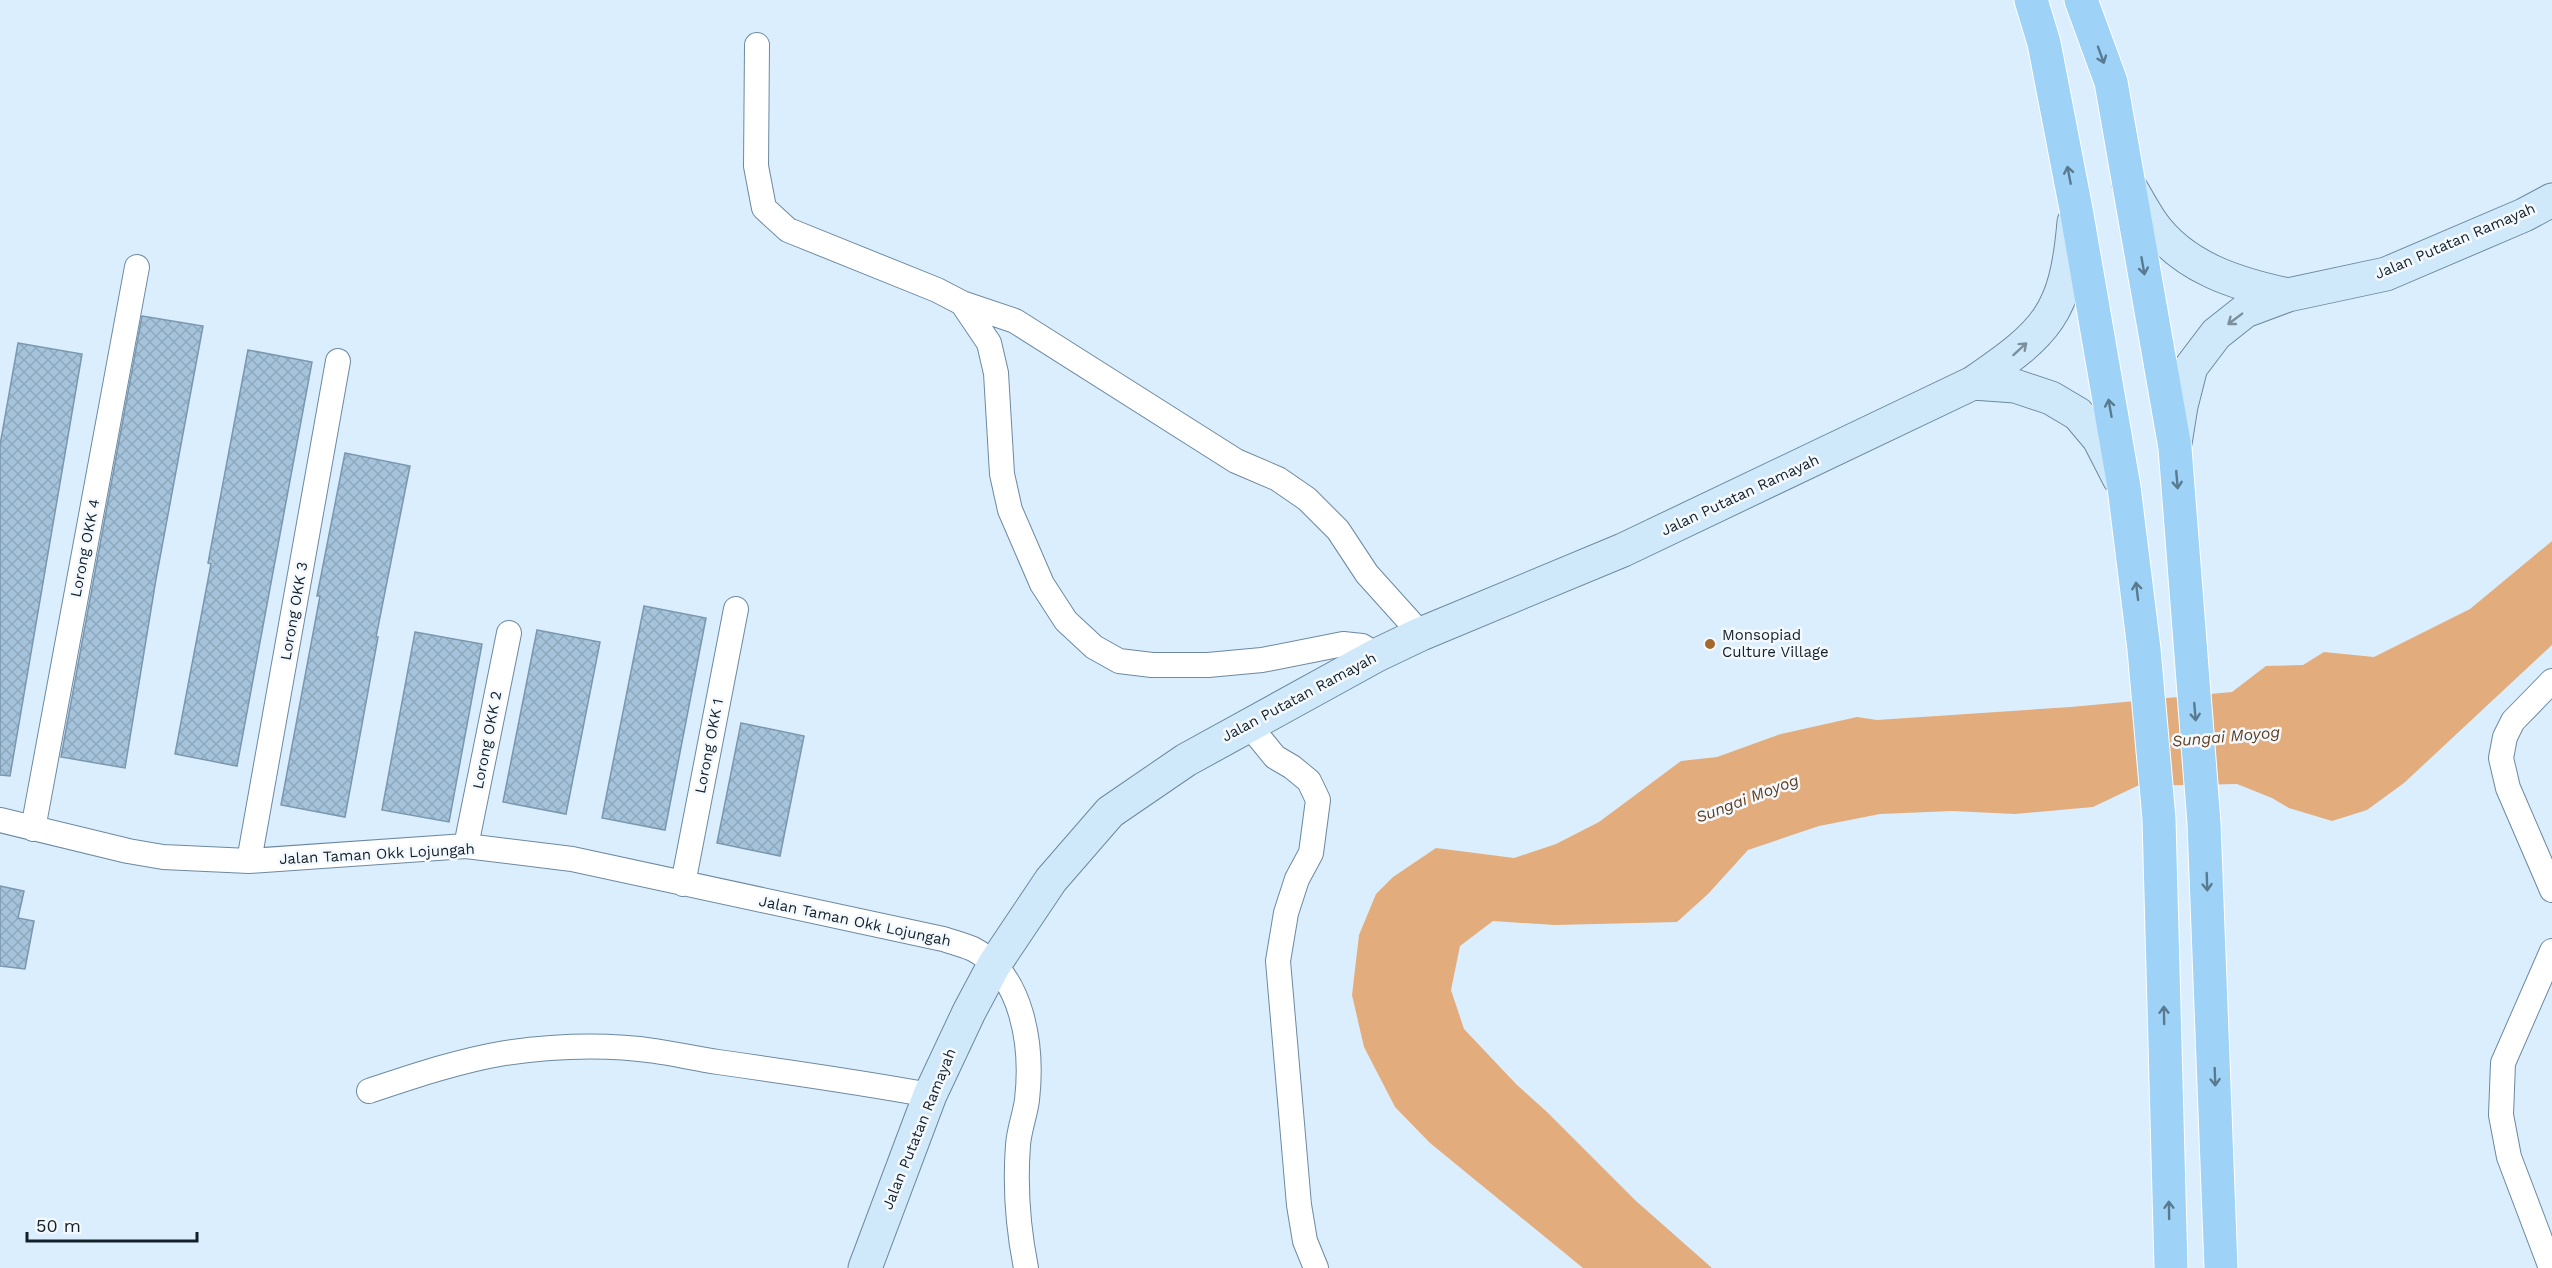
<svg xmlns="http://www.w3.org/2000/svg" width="2552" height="1268" viewBox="0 0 2552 1268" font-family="'Work Sans',sans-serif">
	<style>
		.water { fill: #e2ac7d }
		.building { fill: url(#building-cross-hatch); stroke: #7997ae; stroke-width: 1.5 }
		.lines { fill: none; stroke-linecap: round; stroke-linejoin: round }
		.minor-casing { stroke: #6c89a0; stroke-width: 26 }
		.secondary-casing { stroke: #6c89a0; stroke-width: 35 }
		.primary-casing { stroke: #fff; stroke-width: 35 }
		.minor { stroke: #fff; stroke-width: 24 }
		.secondary { stroke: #cfe9fb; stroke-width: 33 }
		.primary { stroke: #9ed3f7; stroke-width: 33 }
		.oneway { stroke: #597a90 }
		.oneway2 { stroke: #7b8f9c }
		.poi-dot { fill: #a6692d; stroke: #f3f9fe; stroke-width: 2 }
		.labels { text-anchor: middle; stroke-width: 5; stroke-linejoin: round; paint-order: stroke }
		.street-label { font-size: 15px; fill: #142029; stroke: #f3f9fe }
		.poi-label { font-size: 15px; fill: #142029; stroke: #f3f9fe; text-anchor: start }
		.water-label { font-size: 16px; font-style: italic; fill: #623d1a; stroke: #f3f9fe }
	</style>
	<defs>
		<pattern id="building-cross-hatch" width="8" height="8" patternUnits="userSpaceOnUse" patternTransform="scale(1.5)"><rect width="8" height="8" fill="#a5c4dc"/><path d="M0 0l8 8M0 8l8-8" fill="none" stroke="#8da8bd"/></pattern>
	</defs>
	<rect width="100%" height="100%" fill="#dbeefd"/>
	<path class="water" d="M 2552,541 L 2552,645 L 2404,783 L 2367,810 L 2332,821 L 2289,808 L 2272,798 L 2237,784 L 2137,786 L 2093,807 L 2015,814 L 1952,811 L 1880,814 L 1819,826 L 1748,850 L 1708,894 L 1677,922 L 1555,925 L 1493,921 L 1460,946 L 1451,990 L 1464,1029 L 1517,1085 L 1547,1112 L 1636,1201 L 1712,1268 L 1583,1268 L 1430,1143 L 1395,1107 L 1364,1047 L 1352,995 L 1359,935 L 1376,894 L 1393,877 L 1436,848 L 1514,858 L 1556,844 L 1599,822 L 1681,761 L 1717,757 L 1781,734 L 1857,717 L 1877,720 L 2071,707 L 2232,692 L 2266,666 L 2303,665 L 2324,652 L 2374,657 L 2470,609 Z"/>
	<path class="building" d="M 142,316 L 203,326 L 156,579 L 125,768 L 61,757 Z
		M 18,343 L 82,354 L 10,776 L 0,775 L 0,445 Z
		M 248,350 L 312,362 L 237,766 L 175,754 L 211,564 L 208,563 Z
		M 345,453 L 410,466 L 376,637 L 378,637 L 345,817 L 281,805 L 320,596 L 317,596 Z
		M 644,606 L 706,618 L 665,830 L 602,818 Z
		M 537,630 L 600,642 L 566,814 L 503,802 Z
		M 415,632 L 482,644 L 449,822 L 382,810 Z
		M 741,723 L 804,736 L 780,856 L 717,843 Z
		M 0,886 L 24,891 L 18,918 L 34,921 L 25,969 L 0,966 Z"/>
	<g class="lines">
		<g class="minor-casing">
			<path id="minor" d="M 757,45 L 756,166 L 764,208 L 788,230 L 937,290 L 962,303 L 989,343 L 996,373 L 1002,474 L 1010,510 L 1042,584 L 1066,621 L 1094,647 L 1119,661 L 1152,665 L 1208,665 L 1262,660 L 1343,644 L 1362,646 L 1377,655
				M 962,303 L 1015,321 L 1236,461 L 1278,479 L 1307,499 L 1338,530 L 1367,574 L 1421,634
				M 2552,681 L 2513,721 L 2505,737 L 2501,758 L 2508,788 L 2552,890
				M 1248,724 L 1275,757 L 1292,767 L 1309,781 L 1318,800 L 1311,853 L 1297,879 L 1286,913 L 1278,961 L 1299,1205 L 1305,1241 L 1316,1268
				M 0,820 L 128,851 L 163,857 L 249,861 L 466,846 L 572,859 L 943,939 C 953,942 964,945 973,949 C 1024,976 1033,1048 1027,1100 C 1025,1115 1019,1130 1018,1145 C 1015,1185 1018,1228 1026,1268
				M 33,829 L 137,267
				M 466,846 L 509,633
				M 249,861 L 338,361
				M 683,884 L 736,609
				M 369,1091 C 414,1076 458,1061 505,1053 C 553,1046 607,1044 655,1051 C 676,1054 697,1059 718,1062 C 789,1072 859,1082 930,1095
				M 2551,1268 L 2509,1157 L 2501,1115 L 2503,1063 L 2552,951"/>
		</g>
		<g class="secondary-casing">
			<path id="secondary" d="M 2129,185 C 2136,197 2143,210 2151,222 C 2182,267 2236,284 2288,295
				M 1973,383 L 2015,386 L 2051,398 L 2078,414 L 2099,439 L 2119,478
				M 2175,443 L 2181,406 L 2191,367 L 2216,334 L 2245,311 L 2288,295 L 2386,274 L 2524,215 L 2552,200
				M 865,1268 L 930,1095 L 969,1012 L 994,965 L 1051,880 L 1110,812 L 1186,760 L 1377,655 L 1421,634 L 1623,550 L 1973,383 C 2047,332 2066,315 2074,222"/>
		</g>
		<g class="primary-casing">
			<path id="primary" d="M 2031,0 L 2044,43 L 2076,209 L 2124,487 L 2144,649 L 2159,819 L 2171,1268
				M 2081,0 L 2111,82 L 2175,448 L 2204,823 L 2221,1268"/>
		</g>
		<use href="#minor" class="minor"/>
		<use href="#secondary" class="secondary"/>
		<use href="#primary" class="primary"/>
	</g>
	<defs><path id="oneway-shaft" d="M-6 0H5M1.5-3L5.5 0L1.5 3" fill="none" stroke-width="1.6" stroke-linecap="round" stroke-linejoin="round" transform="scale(1.5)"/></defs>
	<g class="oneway">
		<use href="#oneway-shaft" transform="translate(2101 55) rotate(70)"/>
		<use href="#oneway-shaft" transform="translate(2069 175) rotate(-101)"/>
		<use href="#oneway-shaft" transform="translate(2143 266) rotate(80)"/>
		<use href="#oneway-shaft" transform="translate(2110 408) rotate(-100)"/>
		<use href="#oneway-shaft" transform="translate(2177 480) rotate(85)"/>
		<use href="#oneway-shaft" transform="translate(2137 591) rotate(-97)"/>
		<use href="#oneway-shaft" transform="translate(2195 712) rotate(85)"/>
		<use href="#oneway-shaft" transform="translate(2207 882) rotate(88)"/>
		<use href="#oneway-shaft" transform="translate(2164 1015) rotate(-91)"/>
		<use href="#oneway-shaft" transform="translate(2215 1077) rotate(88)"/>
		<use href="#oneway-shaft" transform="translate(2169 1210) rotate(-91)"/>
	</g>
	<g class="oneway2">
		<use href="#oneway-shaft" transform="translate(2235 319) rotate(143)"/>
		<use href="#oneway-shaft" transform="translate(2020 349) rotate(-42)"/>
	</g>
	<circle class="poi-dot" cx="1710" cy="644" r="6"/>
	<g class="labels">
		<g class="street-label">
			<text transform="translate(2455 241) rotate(-23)" y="5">Jalan Putatan Ramayah</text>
			<text transform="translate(1740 495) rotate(-25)" y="5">Jalan Putatan Ramayah</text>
			<text transform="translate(85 548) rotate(-79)" y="5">Lorong OKK 4</text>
			<text transform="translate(294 611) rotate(-80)" y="5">Lorong OKK 3</text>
			<text transform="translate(1299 697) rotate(-28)" y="5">Jalan Putatan Ramayah</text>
			<text transform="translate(487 740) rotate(-79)" y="5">Lorong OKK 2</text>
			<text transform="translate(709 746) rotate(-79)" y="5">Lorong OKK 1</text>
			<text transform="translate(377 854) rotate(-3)" y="5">Jalan Taman Okk Lojungah</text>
			<text transform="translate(855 921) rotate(12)" y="5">Jalan Taman Okk Lojungah</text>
			<text transform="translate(919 1129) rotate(-68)" y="5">Jalan Putatan Ramayah</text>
		</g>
		<g class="poi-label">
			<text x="1722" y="640">Monsopiad<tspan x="1722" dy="17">Culture Village</tspan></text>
		</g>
		<g class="water-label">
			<text transform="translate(2226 736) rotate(-5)" y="6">Sungai Moyog</text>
			<text transform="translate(1747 798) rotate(-21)" y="6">Sungai Moyog</text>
		</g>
	</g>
	<path d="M27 1232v9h170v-9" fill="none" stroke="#142029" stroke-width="3"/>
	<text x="36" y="1232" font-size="18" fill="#142029" stroke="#f3f9fe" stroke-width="4.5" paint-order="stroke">50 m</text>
</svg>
